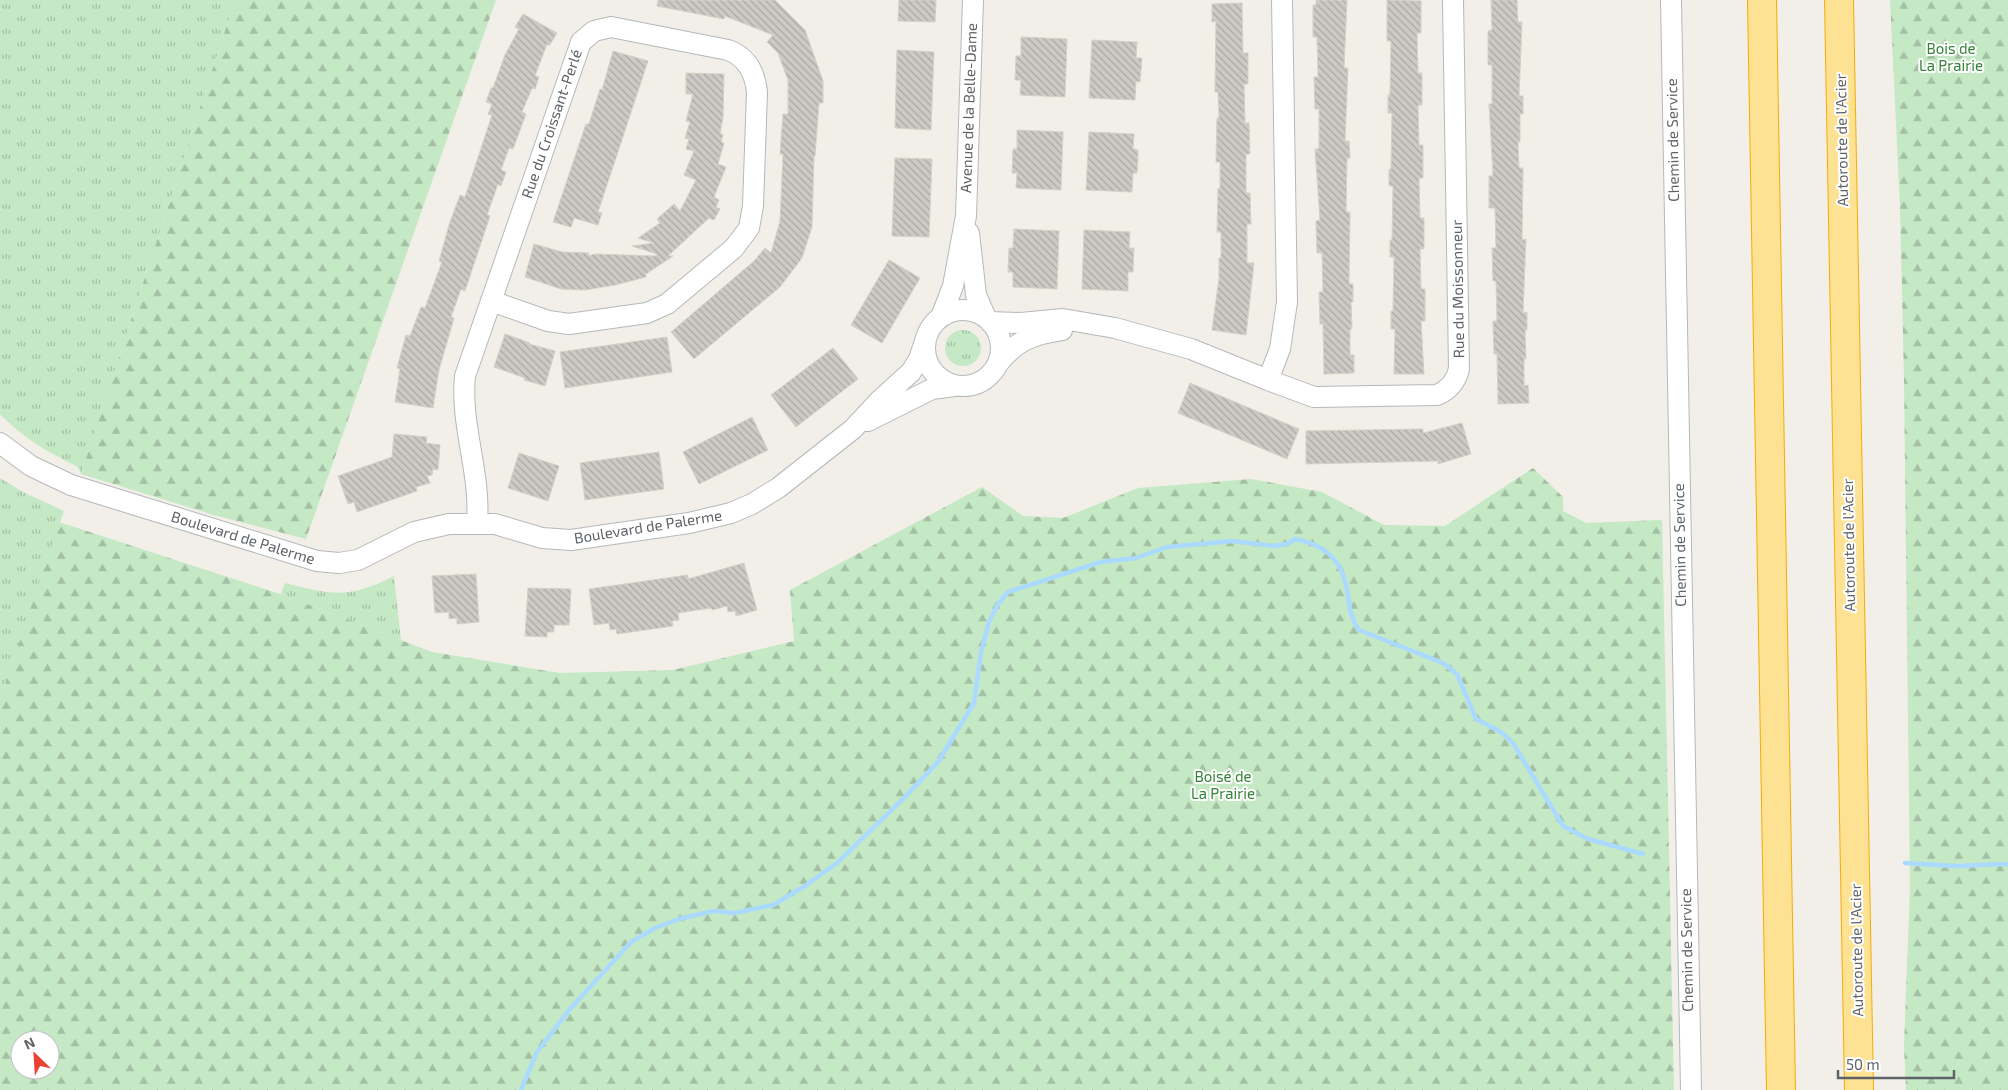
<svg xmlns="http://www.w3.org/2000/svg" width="2008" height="1090" viewBox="0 0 2008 1090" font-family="'Exo 2',sans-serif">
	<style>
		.grass { fill: url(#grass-tufts) }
		.forest { fill: url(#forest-firs); fill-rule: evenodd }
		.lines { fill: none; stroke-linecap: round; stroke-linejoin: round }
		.stream { stroke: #aadaff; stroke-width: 4.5 }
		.building { fill: url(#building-back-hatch); stroke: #d6d1c6 }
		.minor-casing { stroke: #b5b8bc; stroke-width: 22 }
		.highway-casing { stroke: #f9ab00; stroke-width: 30 }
		.minor { stroke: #fff; stroke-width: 20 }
		.highway { stroke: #fde293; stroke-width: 28 }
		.labels { text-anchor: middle; stroke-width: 4; stroke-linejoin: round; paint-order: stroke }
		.park-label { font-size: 15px; fill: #348238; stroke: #fff }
		.street-label { font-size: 15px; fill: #5f6368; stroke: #fff }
	</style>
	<defs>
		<pattern id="grass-tufts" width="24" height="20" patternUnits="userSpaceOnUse" patternTransform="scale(1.25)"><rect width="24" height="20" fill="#c5e8c5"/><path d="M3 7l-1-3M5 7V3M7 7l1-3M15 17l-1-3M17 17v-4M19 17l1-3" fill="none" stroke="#a3c0a4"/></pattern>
		<pattern id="forest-firs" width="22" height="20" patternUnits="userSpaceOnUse" patternTransform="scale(1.25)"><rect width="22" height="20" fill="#c5e8c5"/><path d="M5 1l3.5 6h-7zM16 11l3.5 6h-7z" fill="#a3c0a4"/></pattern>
		<pattern id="building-back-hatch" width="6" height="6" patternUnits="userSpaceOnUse" patternTransform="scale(1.25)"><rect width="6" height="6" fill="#cccac5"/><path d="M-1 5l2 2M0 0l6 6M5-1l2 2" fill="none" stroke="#a9a8a4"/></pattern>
	</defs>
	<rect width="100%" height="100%" fill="#f1efe8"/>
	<path class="grass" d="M 0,0 L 235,0 L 81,474 L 78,467 C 49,453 22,437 0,414 Z
		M945 348a18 18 0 1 1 36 0a18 18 0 1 1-36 0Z
		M 0,478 L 23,492 L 64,511 L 0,701 Z
		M 394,576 L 401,640 L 281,594 L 285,583 C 332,595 349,599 394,576 Z"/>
	<path class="forest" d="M 235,0 L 496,0 L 306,539 L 214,515 L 81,474 Z
		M 1890,0 L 2008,0 L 2008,1090 L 1906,1090 L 1904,1046 L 1910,888 L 1904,379 L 1900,206 Z
		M 1533,468 L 1563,497 L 1563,511 L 1586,523 L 1662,520 L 1674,1090 L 0,1090 L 0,701 L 59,522 L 289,597 L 432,652 L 560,673 L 673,670 L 794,641 L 790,590 L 982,487 L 1023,516 L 1063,518 L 1138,488 L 1251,479 L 1322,492 L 1384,525 L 1445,526 ZM 20,1040 L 50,1040 L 50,1070 L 20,1070 Z"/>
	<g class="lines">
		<path class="stream" d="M 1905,863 L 1955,866 L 2008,864
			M 521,1090 L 537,1052 L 570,1009 L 631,942 L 655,928 L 679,919 L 714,911 L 735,913 L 773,905 L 805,886 L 837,863 L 904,798 L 938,762 L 974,703 L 981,652 L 989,622 L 998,604 L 1008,592 L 1101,562 L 1136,558 L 1167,547 L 1233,541 L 1274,546 L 1287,544 L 1295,539 C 1322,544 1340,557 1346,585 C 1350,602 1348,615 1359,630 L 1443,663 L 1457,674 L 1476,719 L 1501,732 L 1513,743 L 1563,826 L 1588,839 L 1643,854"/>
	</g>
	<path class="building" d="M 658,0 L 775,0 L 805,30 L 823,81 L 823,103 L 819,103 L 815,156 L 814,156 L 812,227 L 802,258 L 780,287 L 694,359 L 671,332 L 754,261 L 765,248 L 771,253 L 780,221 L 783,154 L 780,154 L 781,140 L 783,114 L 788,114 L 788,80 L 778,53 L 767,42 L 773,35 L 725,16 L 724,19 L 657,6 Z
		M 899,0 L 936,0 L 935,22 L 898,21 Z
		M 1316,0 L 1347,0 L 1344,68 L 1348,68 L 1345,141 L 1349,141 L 1350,158 L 1347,158 L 1346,212 L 1350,212 L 1349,284 L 1353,284 L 1353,302 L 1351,302 L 1352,329 L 1350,329 L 1350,355 L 1354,355 L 1354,373 L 1324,374 L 1323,324 L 1320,324 L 1319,292 L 1323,292 L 1322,253 L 1317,253 L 1316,221 L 1320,220 L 1315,149 L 1319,149 L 1319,109 L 1315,109 L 1314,77 L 1318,77 L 1317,37 L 1313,37 L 1313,5 L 1316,5 Z
		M 1387,0 L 1421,1 L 1421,33 L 1417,33 L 1418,73 L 1422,73 L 1422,105 L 1418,105 L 1419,145 L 1423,145 L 1423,178 L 1419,178 L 1420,218 L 1424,218 L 1424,249 L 1420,249 L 1421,289 L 1425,289 L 1425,321 L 1421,321 L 1424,374 L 1394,374 L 1395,329 L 1391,329 L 1391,311 L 1393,311 L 1394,257 L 1390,257 L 1390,240 L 1392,240 L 1393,186 L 1389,186 L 1389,169 L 1391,169 L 1392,113 L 1388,113 L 1388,95 L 1390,95 L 1391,41 L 1387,41 Z
		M 1491,0 L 1517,0 L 1518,22 L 1522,22 L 1519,96 L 1523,96 L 1523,114 L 1520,114 L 1520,142 L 1518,142 L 1519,168 L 1523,168 L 1522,240 L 1526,239 L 1523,313 L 1527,312 L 1527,330 L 1525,330 L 1526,359 L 1524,359 L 1524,386 L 1528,385 L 1529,403 L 1498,404 L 1497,354 L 1494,354 L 1493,321 L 1497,321 L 1496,281 L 1493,281 L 1492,248 L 1496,248 L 1495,208 L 1489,208 L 1489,176 L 1493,176 L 1489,104 L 1492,104 L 1492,65 L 1488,65 L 1488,31 L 1492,30 Z
		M 1242,3 L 1243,53 L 1248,53 L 1248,84 L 1244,84 L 1245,123 L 1249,123 L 1250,154 L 1246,154 L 1246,193 L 1250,193 L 1251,224 L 1247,224 L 1247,263 L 1254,263 L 1246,335 L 1212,330 L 1219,278 L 1219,258 L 1221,258 L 1221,232 L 1217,232 L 1218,188 L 1220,189 L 1220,162 L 1216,162 L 1217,118 L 1219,118 L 1218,92 L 1215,92 L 1216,21 L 1212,22 L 1212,4 Z
		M 523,14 L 557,33 L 549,46 L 547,44 L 535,76 L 539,77 L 535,89 L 532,88 L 522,112 L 526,114 L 513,149 L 509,148 L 501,170 L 506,172 L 501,186 L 498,184 L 487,215 L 490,216 L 465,291 L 461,289 L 451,317 L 454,318 L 439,370 L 433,408 L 395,402 L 400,369 L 397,368 L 406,335 L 410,336 L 421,307 L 425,308 L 442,262 L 439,261 L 449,225 L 460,195 L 465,197 L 492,115 L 488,114 L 492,104 L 486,102 L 491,88 L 493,88 L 505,55 L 519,29 L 515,27 Z
		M 1021,37 L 1067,39 L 1065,97 L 1020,95 L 1021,80 L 1015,80 L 1016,56 L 1021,56 Z
		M 1092,40 L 1137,42 L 1136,58 L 1142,58 L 1140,82 L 1136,81 L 1135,100 L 1089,98 Z
		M 897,50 L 934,52 L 931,130 L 895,128 Z
		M 613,51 L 648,61 L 598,212 L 602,213 L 598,225 L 574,218 L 571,227 L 553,222 L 586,124 L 589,124 L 600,89 L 602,90 Z
		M 686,73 L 724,74 L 723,117 L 720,134 L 723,134 L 721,142 L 724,143 L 718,164 L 726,167 L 714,197 L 719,200 L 716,207 L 720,209 L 714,220 L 709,218 L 668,256 L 673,256 L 646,274 L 646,277 L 615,285 L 585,290 L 561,289 L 525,277 L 534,244 L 562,252 L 589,253 L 588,256 L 595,254 L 656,256 L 657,254 L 632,246 L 654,243 L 638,238 L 660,223 L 657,219 L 674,204 L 680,211 L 696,180 L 684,175 L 694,151 L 686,149 L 689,139 L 685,138 L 690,122 L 686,121 L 693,94 L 686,94 Z
		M 1017,130 L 1063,132 L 1061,190 L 1016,188 L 1017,173 L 1012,173 L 1013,149 L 1017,149 Z
		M 1089,132 L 1134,134 L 1133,149 L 1138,150 L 1138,158 L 1137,173 L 1133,173 L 1132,192 L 1086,190 Z
		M 895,158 L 932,159 L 929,237 L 892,236 Z
		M 1014,229 L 1059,231 L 1057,289 L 1013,287 L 1013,272 L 1008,272 L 1009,248 L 1013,248 Z
		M 1084,230 L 1130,232 L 1129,248 L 1134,248 L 1133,272 L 1128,272 L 1128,291 L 1082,289 Z
		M 889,260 L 920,278 L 882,343 L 851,325 Z
		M 505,334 L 530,343 L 529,344 L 555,351 L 545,386 L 524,380 L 525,378 L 494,367 Z
		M 667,337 L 672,372 L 565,388 L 560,352 Z
		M 833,348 L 858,379 L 796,427 L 771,395 Z
		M 1190,383 L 1299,429 L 1287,459 L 1178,413 Z
		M 752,417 L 768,450 L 699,484 L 683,452 Z
		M 1462,423 L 1471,454 L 1438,464 L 1438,461 L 1306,464 L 1306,431 L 1423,429 L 1423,433 Z
		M 394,434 L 427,437 L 426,443 L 440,445 L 438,470 L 433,469 L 432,475 L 427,476 L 430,483 L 416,487 L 417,491 L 357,512 L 354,502 L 348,504 L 338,476 L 392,457 Z
		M 659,452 L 664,489 L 585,500 L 580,463 Z
		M 519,453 L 559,466 L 548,501 L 508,488 Z
		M 744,563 L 757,610 L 736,616 L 735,611 L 728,612 L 727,606 L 712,610 L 711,608 L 678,613 L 679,620 L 672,621 L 673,626 L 617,634 L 616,629 L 610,630 L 609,623 L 594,625 L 589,589 L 688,575 L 688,579 Z
		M 476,574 L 479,622 L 457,624 L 457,618 L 449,619 L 449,612 L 435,613 L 432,576 Z
		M 528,588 L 571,589 L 569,625 L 554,625 L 554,632 L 547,632 L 547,637 L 525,636 Z"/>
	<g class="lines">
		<g class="minor-casing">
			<path id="minor" d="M 1282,0 L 1287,302 L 1280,349 L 1268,380 L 1314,397 L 1437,395 C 1449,390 1456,382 1459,369 L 1453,0
				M 1671,0 L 1691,1090
				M 969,233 L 976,295 L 986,318
				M925 348a38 38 0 1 1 76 0a38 38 0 1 1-76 0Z
				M 941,317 L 953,286 L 966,216 L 973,0
				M 990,322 L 1021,323 L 1063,319 L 1115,328 L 1191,349 L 1268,380
				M 997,365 C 1015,341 1033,334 1062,330
				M 868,421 L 932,389 L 954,386
				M 0,443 L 31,466 L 71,485 L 317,561 L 339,563 L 358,560 L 414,532 L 449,524 L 495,524 L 542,538 L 571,540 L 689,523 L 731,513 L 752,504 L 778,488 L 853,429 L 879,401 L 911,372 L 919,359 L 927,335
				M 477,522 C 481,473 460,425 465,376 L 581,42 L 594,31 L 611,27 L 728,50 C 747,57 755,73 757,92 L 753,206 L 749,228 L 734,248 L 667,304 L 647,313 L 569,324 L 548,321 L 491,301"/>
		</g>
		<g class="highway-casing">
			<path id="highway" d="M 1762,0 L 1781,1090
				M 1839,0 L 1859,1090"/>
		</g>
		<use href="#minor" class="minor"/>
		<use href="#highway" class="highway"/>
	</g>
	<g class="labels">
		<g class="park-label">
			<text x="1951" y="54">Bois de<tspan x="1951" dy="17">La Prairie</tspan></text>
			<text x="1223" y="782">Boisé de<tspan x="1223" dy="17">La Prairie</tspan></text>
		</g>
		<g class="street-label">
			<text transform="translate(969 108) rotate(-88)" y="5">Avenue de la Belle-Dame</text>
			<text transform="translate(552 124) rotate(-71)" y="5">Rue du Croissant-Perlé</text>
			<text transform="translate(1673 140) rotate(-91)" y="5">Chemin de Service</text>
			<text transform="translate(1842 140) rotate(-91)" y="5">Autoroute de l'Acier</text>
			<text transform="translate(1458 289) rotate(-91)" y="5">Rue du Moissonneur</text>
			<text transform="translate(648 527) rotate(-9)" y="5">Boulevard de Palerme</text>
			<text transform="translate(243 538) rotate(17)" y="5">Boulevard de Palerme</text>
			<text transform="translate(1680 545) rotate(-91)" y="5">Chemin de Service</text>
			<text transform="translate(1849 545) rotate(-91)" y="5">Autoroute de l'Acier</text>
			<text transform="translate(1687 950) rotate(-91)" y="5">Chemin de Service</text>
			<text transform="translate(1857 950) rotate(-91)" y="5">Autoroute de l'Acier</text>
		</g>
	</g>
	<g transform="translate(35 1055) rotate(335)"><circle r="24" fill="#ffffff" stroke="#bfc1c3"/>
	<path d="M0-4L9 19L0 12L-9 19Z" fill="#ea4335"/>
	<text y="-8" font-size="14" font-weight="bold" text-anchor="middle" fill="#5f6368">N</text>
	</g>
	<path d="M1838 1070v8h116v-8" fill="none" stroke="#5f6368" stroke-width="2.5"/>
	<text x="1846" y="1070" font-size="15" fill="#5f6368" stroke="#ffffff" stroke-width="4" paint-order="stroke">50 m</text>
</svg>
